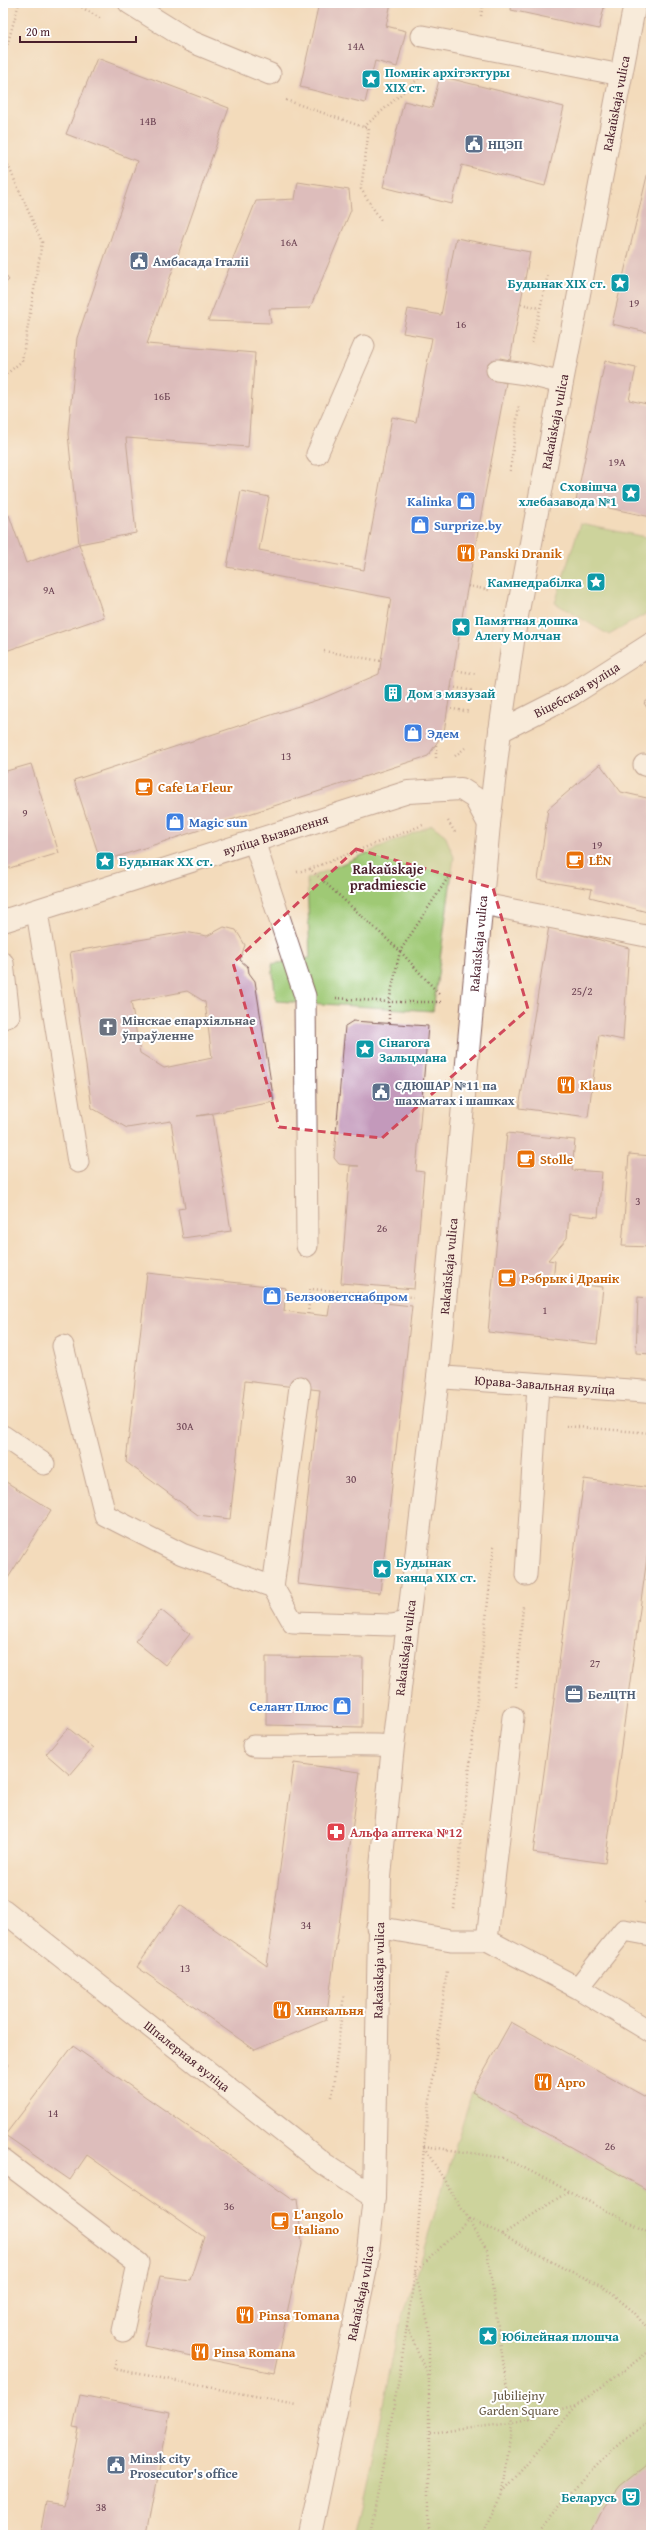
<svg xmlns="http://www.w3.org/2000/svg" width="654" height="2538" viewBox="0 0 654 2538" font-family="'Gentium Book Plus',serif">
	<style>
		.green { fill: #9fc975; stroke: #747450 }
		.building { fill: #c399bb; fill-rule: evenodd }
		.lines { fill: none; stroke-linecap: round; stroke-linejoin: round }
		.lane-casing { stroke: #85615d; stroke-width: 23 }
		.street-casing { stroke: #85615d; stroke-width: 24 }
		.path { stroke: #85615d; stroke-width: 2.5; stroke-dasharray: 1 3; stroke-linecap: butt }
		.lane { stroke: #fff; stroke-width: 21 }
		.street { stroke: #fff; stroke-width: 22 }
		.marked { fill: none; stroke: #d1495b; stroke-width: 3; stroke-dasharray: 8 5; stroke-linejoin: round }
		.labels { text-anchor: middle; stroke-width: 4; stroke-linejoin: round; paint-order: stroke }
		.number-label { font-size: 11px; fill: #683e4f }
		.culture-label { font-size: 13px; font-weight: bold; fill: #0d838f; stroke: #fff; text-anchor: start }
		.street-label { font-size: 13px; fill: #4a1f2b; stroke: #fff }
		.service-label { font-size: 13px; font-weight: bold; fill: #4e5e75; stroke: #fff; text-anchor: start }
		.shop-label { font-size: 13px; font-weight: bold; fill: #366cbe; stroke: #fff; text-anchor: start }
		.food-label { font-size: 13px; font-weight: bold; fill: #c56008; stroke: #fff; text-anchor: start }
		.worship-label { font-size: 13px; font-weight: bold; fill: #5b616d; stroke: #fff; text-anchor: start }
		.health-label { font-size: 13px; font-weight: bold; fill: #be3a42; stroke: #fff; text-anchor: start }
		.park-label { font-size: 13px; fill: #685a45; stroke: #fff }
		.neighbourhood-label { font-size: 14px; font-weight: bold; fill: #4a1f2b; stroke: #fff }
	</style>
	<rect width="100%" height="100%" fill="#fff"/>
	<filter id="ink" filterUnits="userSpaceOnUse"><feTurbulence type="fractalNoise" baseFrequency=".025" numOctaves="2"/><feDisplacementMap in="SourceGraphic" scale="8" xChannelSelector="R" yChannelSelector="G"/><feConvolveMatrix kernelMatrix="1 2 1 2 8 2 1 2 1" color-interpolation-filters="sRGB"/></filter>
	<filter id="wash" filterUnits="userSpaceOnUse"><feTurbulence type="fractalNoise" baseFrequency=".012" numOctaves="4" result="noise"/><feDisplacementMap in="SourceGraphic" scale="16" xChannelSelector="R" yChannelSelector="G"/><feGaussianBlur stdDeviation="0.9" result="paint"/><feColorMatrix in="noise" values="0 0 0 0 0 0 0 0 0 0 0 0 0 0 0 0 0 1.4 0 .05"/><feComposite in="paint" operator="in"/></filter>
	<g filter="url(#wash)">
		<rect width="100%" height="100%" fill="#f3dbbb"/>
		<path class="green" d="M 580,524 L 651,538 L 651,611 L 609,635 L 555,603 Z
			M 432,825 L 445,835 L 454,857 L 433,1011 L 276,1001 L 272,964 L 310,958 L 307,879 Z
			M 472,2092 L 651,2192 L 651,2535 L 356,2535 L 397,2336 Z"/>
		<g id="blocks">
			<path class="building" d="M 319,3 L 391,3 L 386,26 L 406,31 L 397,67 L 375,61 L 365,103 L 300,87 Z
				M 512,3 L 605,3 L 599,29 L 511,10 Z
				M 97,58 L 229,108 L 147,344 L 255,353 L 248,447 L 126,438 L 136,533 L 79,544 L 104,617 L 3,652 L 3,517 L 9,515 L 26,563 L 79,544 L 68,434 L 77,338 L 137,161 L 66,134 Z
				M 440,76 L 564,107 L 545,186 L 462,165 L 452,204 L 383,187 L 404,101 L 432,108 Z
				M 651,159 L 651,333 L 612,324 Z
				M 298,182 L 349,190 L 351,210 L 310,308 L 269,309 L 271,323 L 208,321 L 256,201 L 295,199 Z
				M 456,238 L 530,252 L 510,360 L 500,358 L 497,370 L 495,380 L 506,383 L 463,611 L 444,732 L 428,756 L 101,862 L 74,780 L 323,698 L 379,674 L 391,598 L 227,567 L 241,491 L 269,497 L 259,550 L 364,570 L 392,417 L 416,422 L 432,338 L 403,333 L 408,309 L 441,315 Z
				M 3,272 L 9,280 L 3,285 Z
				M 605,361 L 636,368 L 629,400 L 651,405 L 651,517 L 576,501 Z
				M 651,698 L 651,714 L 644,703 Z
				M 31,764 L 59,853 L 3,870 L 3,772 Z
				M 600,764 L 621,792 L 651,799 L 651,913 L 590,897 L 592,889 L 538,880 L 548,809 Z
				M 549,926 L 629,948 L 623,1040 L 599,1035 L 588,1117 L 519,1108 Z
				M 224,927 L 236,930 L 245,945 L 240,960 L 248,967 L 249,973 L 255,981 L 274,1102 L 197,1116 L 213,1114 L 231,1231 L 183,1238 L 178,1209 L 185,1208 L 171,1121 L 127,1128 L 92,1108 L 70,952 L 185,932 L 207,936 ZM 187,991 L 205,1002 L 212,1058 L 164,1068 L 140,1053 L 131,1002 Z
				M 353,1021 L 428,1026 L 416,1171 L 424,1172 L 414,1289 L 341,1283 L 350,1166 L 359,1166 L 339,1164 L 334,1158 L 345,1026 Z
				M 507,1133 L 575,1140 L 572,1170 L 602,1172 L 598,1217 L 569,1214 L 567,1238 L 548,1260 L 555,1261 L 553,1282 L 603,1287 L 597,1344 L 488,1332 Z
				M 629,1154 L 651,1156 L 651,1247 L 622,1246 Z
				M 147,1273 L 286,1288 L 284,1311 L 328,1316 L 331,1297 L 412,1306 L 380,1593 L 298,1584 L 320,1390 L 245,1381 L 230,1519 L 198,1515 L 126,1462 Z
				M 638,1297 L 651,1298 L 651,1354 L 636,1353 Z
				M 584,1479 L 651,1488 L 651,1529 L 605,1863 L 533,1853 Z
				M 3,1480 L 51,1510 L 3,1586 Z
				M 161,1610 L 190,1634 L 165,1665 L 135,1641 Z
				M 266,1657 L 363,1658 L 362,1727 L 266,1725 Z
				M 68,1728 L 93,1748 L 70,1775 L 46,1754 Z
				M 294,1763 L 360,1772 L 326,2020 L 255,2050 L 137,1967 L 180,1905 L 267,1966 Z
				M 511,2022 L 651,2100 L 651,2192 L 472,2092 Z
				M 73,2046 L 293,2200 L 297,2199 L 302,2244 L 274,2373 L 144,2346 L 160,2276 L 190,2280 L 204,2237 L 87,2155 L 70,2180 L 5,2135 Z
				M 3,2060 L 9,2065 L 3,2072 Z
				M 80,2395 L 170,2412 L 147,2535 L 40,2535 L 46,2502 L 64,2505 L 79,2428 L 73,2427 Z
				M 651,2461 L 651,2535 L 590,2535 L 604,2507 L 619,2487 Z"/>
		</g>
	</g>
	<g filter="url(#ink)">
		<use href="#blocks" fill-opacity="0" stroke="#85615d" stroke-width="1"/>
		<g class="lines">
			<g class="lane-casing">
				<path id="lane" d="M 129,3 L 190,41 L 270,74
					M 422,36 L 621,75
					M 497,370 L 526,374 L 562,383
					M 317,454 L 364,346
					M 644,765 L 651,767
					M 254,841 L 305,996 L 307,1246
					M 483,904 L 651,937
					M 37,912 L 78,1162
					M 3,963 L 9,1016 L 3,1018
					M 63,1346 L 105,1515 L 182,1554 L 273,1587 L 293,1622 L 391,1625 L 408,1622
					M 3,1436 L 44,1464
					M 526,1575 L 538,1386
					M 273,1587 L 300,1387
					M 253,1746 C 300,1748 347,1742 393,1746
					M 377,1927 L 451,1940 L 487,1940 L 578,1988 L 651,2032
					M 487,1940 L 513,1717
					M 578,1988 L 624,1930 L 651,1935
					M 3,2160 L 138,2263 L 123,2331"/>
			</g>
			<g class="street-casing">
				<g id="street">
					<path id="s1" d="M 500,731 L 571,695 L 651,644"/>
					<path id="s2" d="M 3,921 L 408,792 L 461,789 L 475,798 L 489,824"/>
					<path id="s3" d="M 438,1377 L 651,1392"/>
					<path id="s4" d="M 3,1910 L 324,2164 L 374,2197"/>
					<path id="s5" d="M 310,2535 L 366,2268 L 374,2197 L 380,1877 L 393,1746 L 438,1377 L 489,824 L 500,731 L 516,621 L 635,3"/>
				</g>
			</g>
			<path class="path" d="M 75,3 L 101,19
				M 481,16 L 483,3
				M 3,60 L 19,3
				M 286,100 L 369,129 L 361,189 L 382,222
				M 364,127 L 428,70
				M 3,154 L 42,242 L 22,361 L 3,377
				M 521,304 L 540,308
				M 532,343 L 548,274
				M 510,471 L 519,405
				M 468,586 L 489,590
				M 324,651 L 381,661
				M 454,670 L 477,674
				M 451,687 L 474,691
				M 447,708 L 470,712
				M 436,745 L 436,759
				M 455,756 L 465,748
				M 448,821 L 456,834
				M 310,869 L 423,825
				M 297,872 L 310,869 L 400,951 L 441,996
				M 336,998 L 389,1002 L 400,951 L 451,873
				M 389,1023 L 389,1002 L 441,1002
				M 308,1314 L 310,1289 L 413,1297
				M 566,1426 L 651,1433
				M 516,1687 L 523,1606
				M 645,1903 L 651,1895
				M 454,1909 L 494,1546
				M 332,2097 L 344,1994
				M 424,2146 L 505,2158 L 651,2234
				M 424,2147 L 487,2250 L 512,2423 L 503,2492
				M 503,2234 L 569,2191
				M 407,2326 L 428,2377
				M 116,2360 L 114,2369 L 296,2404
				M 430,2433 L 512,2423 L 577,2405 L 651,2350
				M 147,2533 L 155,2535
				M 370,2535 L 399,2378 L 415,2273 L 424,2146 L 447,1971
				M 429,2535 L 429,2326 L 415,2273 L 469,2219 L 502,2234 L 563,2268 L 601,2285 L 634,2312 L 651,2334
				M 481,2535 L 503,2492 L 576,2406
				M 538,2535 L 541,2527 C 575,2487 608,2450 651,2420"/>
			<use href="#lane" class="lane"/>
			<use href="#street" class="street"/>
		</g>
	</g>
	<path d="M0 0H654V2538H0ZM 356,849 L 493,888 L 528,1009 L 382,1138 L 279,1127 L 233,963 Z" fill="#f3dbbb" fill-opacity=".55" fill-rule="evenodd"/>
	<path class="marked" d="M 356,849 L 493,888 L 528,1009 L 382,1138 L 279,1127 L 233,963 Z"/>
	<defs>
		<g id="sight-square" transform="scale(1)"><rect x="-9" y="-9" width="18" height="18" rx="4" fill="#0f9aa8" stroke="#fff"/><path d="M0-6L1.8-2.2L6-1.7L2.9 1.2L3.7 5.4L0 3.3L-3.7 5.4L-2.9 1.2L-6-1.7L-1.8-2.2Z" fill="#fff"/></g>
		<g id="civic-square" transform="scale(1)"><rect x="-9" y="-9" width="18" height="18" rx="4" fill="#5c6f8a" stroke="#fff"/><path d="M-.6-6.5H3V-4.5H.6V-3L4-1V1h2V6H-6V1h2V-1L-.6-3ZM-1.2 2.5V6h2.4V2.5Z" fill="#fff"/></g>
		<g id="shop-square" transform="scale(1)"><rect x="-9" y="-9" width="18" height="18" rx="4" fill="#3f7fe0" stroke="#fff"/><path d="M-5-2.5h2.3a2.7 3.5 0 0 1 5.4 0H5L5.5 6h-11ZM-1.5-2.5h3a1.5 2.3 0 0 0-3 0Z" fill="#fff"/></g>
		<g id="restaurant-square" transform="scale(1)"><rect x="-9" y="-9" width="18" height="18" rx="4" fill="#e8710a" stroke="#fff"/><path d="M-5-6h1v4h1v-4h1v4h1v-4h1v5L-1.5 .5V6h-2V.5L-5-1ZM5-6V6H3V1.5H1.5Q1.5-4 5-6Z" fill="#fff"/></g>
		<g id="building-square" transform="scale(1)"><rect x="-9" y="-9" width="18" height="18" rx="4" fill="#0f9aa8" stroke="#fff"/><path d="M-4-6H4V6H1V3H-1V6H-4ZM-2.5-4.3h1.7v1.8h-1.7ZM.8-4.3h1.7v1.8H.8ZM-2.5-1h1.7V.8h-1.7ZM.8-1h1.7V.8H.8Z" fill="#fff"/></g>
		<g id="cafe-square" transform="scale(1)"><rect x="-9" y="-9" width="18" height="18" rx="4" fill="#e8710a" stroke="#fff"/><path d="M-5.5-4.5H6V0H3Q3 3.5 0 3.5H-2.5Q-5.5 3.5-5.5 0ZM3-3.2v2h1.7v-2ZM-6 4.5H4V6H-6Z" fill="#fff"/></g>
		<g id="church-square" transform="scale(1)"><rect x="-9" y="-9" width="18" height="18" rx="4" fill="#6b7280" stroke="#fff"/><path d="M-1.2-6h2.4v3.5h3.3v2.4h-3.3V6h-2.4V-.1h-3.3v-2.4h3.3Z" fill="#fff"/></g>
		<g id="office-square" transform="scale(1)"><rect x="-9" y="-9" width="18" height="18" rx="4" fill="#5c6f8a" stroke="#fff"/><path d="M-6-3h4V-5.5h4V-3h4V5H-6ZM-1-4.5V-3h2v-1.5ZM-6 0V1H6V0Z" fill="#fff"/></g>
		<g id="pharmacy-square" transform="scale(1)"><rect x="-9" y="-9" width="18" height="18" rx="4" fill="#e0444e" stroke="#fff"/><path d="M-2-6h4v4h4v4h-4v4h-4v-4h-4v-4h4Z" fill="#fff"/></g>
		<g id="theatre-square" transform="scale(1)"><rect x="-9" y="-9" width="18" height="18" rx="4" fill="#0f9aa8" stroke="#fff"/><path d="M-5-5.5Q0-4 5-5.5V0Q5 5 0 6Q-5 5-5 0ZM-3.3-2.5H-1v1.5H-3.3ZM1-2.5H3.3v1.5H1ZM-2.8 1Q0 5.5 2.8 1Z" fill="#fff"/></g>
	</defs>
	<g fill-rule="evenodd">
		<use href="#sight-square" x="371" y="79"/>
		<use href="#civic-square" x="474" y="144"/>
		<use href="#civic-square" x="139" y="261"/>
		<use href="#sight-square" x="620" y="283"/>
		<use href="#sight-square" x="631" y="493"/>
		<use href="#shop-square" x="466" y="501"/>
		<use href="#shop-square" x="420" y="525"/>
		<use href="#restaurant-square" x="466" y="553"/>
		<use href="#sight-square" x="596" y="582"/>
		<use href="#sight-square" x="461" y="627"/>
		<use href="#building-square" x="393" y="693"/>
		<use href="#shop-square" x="413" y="733"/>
		<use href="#cafe-square" x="144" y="787"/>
		<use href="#shop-square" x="175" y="822"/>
		<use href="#cafe-square" x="575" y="860"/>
		<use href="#sight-square" x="105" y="861"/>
		<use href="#church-square" x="108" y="1027"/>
		<use href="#sight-square" x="365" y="1049"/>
		<use href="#restaurant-square" x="566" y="1085"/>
		<use href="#civic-square" x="381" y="1092"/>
		<use href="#cafe-square" x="526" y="1159"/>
		<use href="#cafe-square" x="507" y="1278"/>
		<use href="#shop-square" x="272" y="1296"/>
		<use href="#sight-square" x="382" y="1569"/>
		<use href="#office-square" x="574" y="1694"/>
		<use href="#shop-square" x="342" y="1706"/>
		<use href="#pharmacy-square" x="336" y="1832"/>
		<use href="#restaurant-square" x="282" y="2010"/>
		<use href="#restaurant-square" x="543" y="2082"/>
		<use href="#cafe-square" x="280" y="2221"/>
		<use href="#restaurant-square" x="245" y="2315"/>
		<use href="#sight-square" x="488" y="2336"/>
		<use href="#restaurant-square" x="200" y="2352"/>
		<use href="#civic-square" x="116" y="2465"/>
		<use href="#theatre-square" x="631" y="2497"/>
	</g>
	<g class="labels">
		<g class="number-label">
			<text x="356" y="50">14А</text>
			<text x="148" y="125">14В</text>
			<text x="289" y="246">16А</text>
			<text x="634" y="307">19</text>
			<text x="461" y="328">16</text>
			<text x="162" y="400">16Б</text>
			<text x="617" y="466">19А</text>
			<text x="49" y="594">9А</text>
			<text x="286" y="760">13</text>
			<text x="25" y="817">9</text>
			<text x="597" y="849">19</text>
			<text x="582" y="995">25/2</text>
			<text x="638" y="1205">3</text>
			<text x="382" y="1232">26</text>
			<text x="545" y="1314">1</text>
			<text x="185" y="1430">30А</text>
			<text x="351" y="1483">30</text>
			<text x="595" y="1667">27</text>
			<text x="306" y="1929">34</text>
			<text x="185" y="1972">13</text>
			<text x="53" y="2117">14</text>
			<text x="610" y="2150">26</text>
			<text x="229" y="2210">36</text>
			<text x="101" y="2511">38</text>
		</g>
		<g class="culture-label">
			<text x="385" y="77">Помнік архітэктуры<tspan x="385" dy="15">ХІХ ст.</tspan></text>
			<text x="606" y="288" text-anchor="end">Будынак XIX ст.</text>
			<text x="617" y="491" text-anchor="end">Сховішча<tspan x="617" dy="15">хлебазавода №1</tspan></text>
			<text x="582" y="587" text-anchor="end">Камнедрабілка</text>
			<text x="475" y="625">Памятная дошка<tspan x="475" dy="15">Алегу Молчан</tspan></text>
			<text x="407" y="698">Дом з мязузай</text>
			<text x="119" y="866">Будынак XX ст.</text>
			<text x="379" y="1047">Сінагога<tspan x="379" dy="15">Зальцмана</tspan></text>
			<text x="396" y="1567">Будынак<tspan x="396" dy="15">канца ХІХ ст.</tspan></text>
			<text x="502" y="2341">Юбілейная плошча</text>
			<text x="617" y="2502" text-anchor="end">Беларусь</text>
		</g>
		<g class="street-label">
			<text dy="5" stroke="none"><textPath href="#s5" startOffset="2455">Rakaŭskaja vulica</textPath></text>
			<text dy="5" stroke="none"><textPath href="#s5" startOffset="2131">Rakaŭskaja vulica</textPath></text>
			<text dy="5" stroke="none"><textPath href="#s1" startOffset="87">Віцебская вуліца</textPath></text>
			<text dy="5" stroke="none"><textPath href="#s2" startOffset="286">вуліца Вызвалення</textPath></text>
			<text dy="5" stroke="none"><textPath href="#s5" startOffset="1603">Rakaŭskaja vulica</textPath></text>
			<text dy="5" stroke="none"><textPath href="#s5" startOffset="1279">Rakaŭskaja vulica</textPath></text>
			<text dy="5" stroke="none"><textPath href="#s3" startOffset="107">Юрава-Завальная вуліца</textPath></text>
			<text dy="5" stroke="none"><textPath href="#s5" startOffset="895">Rakaŭskaja vulica</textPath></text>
			<text dy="5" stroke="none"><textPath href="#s5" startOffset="571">Rakaŭskaja vulica</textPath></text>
			<text dy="5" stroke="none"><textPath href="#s4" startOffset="235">Шпалерная вуліца</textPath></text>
			<text dy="5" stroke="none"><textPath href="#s5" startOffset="247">Rakaŭskaja vulica</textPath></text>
		</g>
		<g class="service-label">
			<text x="488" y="149">НЦЭП</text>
			<text x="153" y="266">Амбасада Італіі</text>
			<text x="395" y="1090">СДЮШАР №11 па<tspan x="395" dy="15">шахматах і шашках</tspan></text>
			<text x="588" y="1699">БелЦТН</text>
			<text x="130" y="2463">Minsk city<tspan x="130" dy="15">Prosecutor's office</tspan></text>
		</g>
		<g class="shop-label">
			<text x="452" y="506" text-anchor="end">Kalinka</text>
			<text x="434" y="530">Surprize.by</text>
			<text x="427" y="738">Эдем</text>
			<text x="189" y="827">Magic sun</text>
			<text x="286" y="1301">Белзооветснабпром</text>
			<text x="328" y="1711" text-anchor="end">Селант Плюс</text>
		</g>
		<g class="food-label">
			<text x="480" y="558">Panski Dranik</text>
			<text x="158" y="792">Cafe La Fleur</text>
			<text x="589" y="865">LЁN</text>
			<text x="580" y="1090">Klaus</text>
			<text x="540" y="1164">Stolle</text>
			<text x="521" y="1283">Рэбрык і Дранiк</text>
			<text x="296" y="2015">Хинкальня</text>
			<text x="557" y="2087">Арго</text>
			<text x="294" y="2219">L'angolo<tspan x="294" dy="15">Italiano</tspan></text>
			<text x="259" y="2320">Pinsa Tomana</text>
			<text x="214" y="2357">Pinsa Romana</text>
		</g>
		<g class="worship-label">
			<text x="122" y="1025">Мінскае епархіяльнае<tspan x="122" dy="15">ўпраўленне</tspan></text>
		</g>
		<g class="health-label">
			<text x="350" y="1837">Альфа аптека №12</text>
		</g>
		<g class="park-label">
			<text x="519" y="2400">Jubiliejny<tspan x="519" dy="15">Garden Square</tspan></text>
		</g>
		<g class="neighbourhood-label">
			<text x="388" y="874">Rakaŭskaje<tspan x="388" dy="16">pradmiescie</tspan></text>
		</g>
	</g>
	<rect width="654" height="2538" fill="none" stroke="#fff" stroke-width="16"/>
	<path d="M20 36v6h116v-6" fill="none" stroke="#4a1f2b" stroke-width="2"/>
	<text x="26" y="36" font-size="12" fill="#4a1f2b" stroke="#ffffff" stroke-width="3" paint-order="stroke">20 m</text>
</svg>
